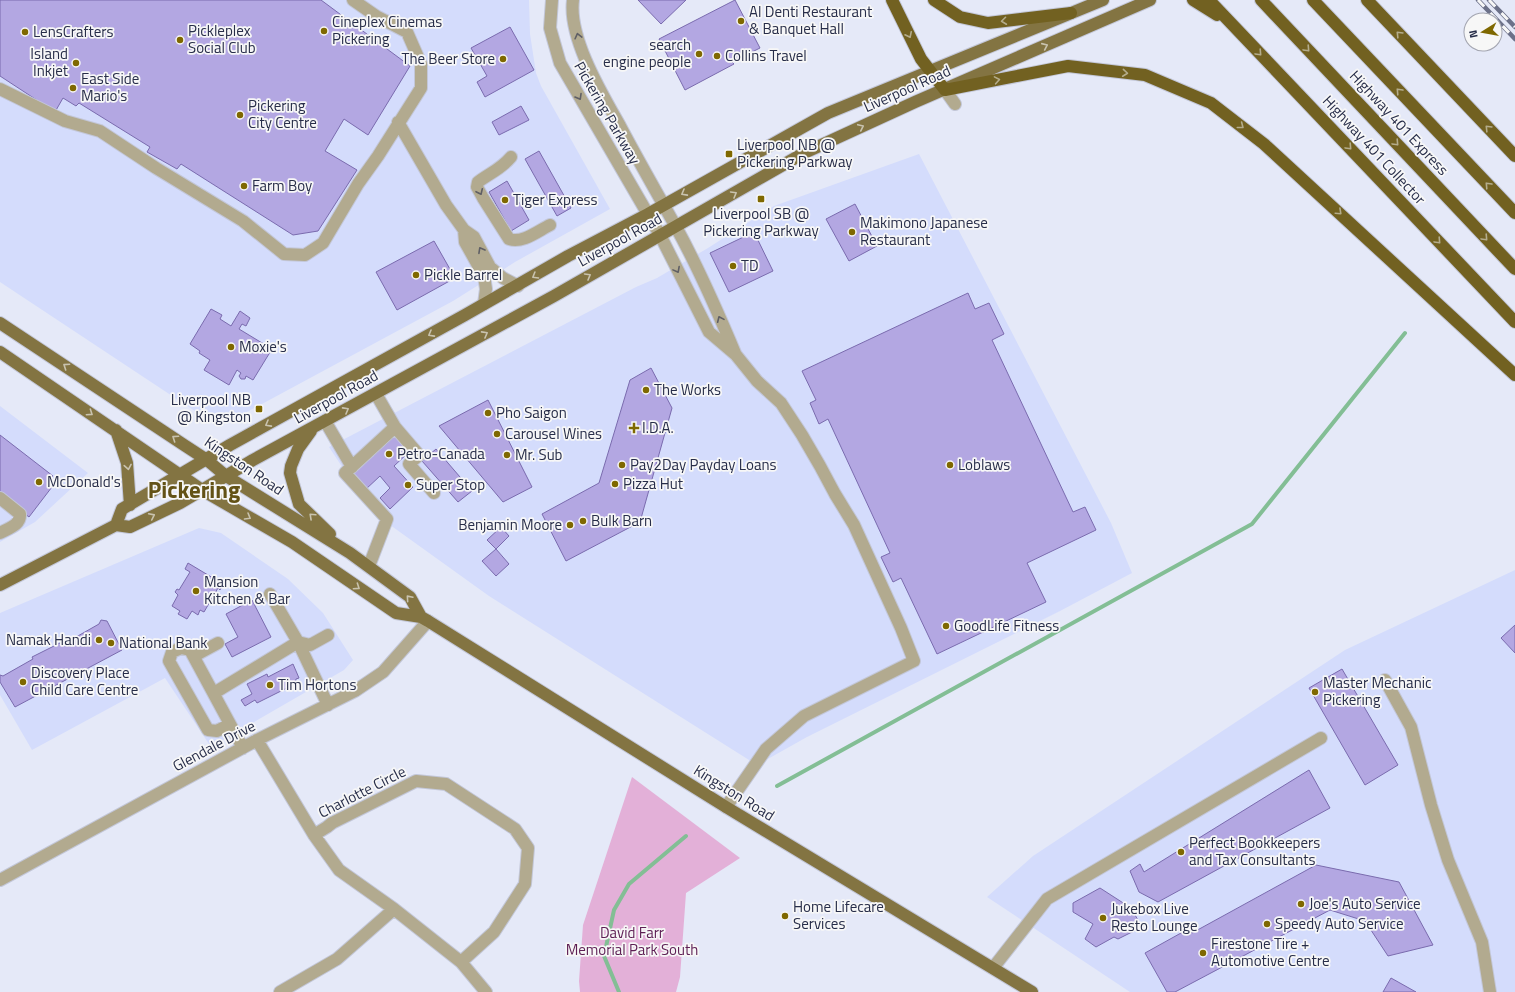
<svg xmlns="http://www.w3.org/2000/svg" width="1515" height="992" viewBox="0 0 1515 992" font-family="'Titillium Web',sans-serif">
	<style>
		.built { fill: #d4dcfc }
		.green { fill: #e3b0d8 }
		.lines { fill: none; stroke-linecap: round; stroke-linejoin: round }
		.stream { stroke: #83be95; stroke-width: 4 }
		.building { fill: #b3a7e2; stroke: #7a6bae }
		.minor-casing { stroke: #c3c7d8; stroke-width: 14 }
		.major-casing { stroke: #c3c7d8; stroke-width: 14 }
		.highway-casing { stroke: #c3c7d8; stroke-width: 14 }
		.minor { stroke: #b2aa8f; stroke-width: 12 }
		.major { stroke: #837442; stroke-width: 12 }
		.highway { stroke: #726121; stroke-width: 12 }
		.rail-casing { stroke: #6c7189; stroke-width: 4.5 }
		.rail { stroke: #f7f7f7; stroke-width: 3; stroke-dasharray: 9; stroke-linecap: butt }
		.oneway { stroke: #b4ac8c }
		.oneway2 { stroke: #5f5f65 }
		.oneway3 { stroke: #c9c3af }
		.poi-dot { fill: #7f6800; stroke: #f7f7f7; stroke-width: 1.5 }
		.labels { text-anchor: middle; stroke-width: 3.5; stroke-linejoin: round; paint-order: stroke }
		.poi-label { font-size: 15px; fill: #272d49; stroke: #f7f7f7; text-anchor: start }
		.street-label { font-size: 15px; fill: #272d49; stroke: #f7f7f7 }
		.park-label { font-size: 15px; fill: #5d1e54; stroke: #f7f7f7 }
		.town-label { font-size: 23px; font-weight: bold; fill: #635216; stroke: #f7f7f7 }
	</style>
	<rect width="100%" height="100%" fill="#e5e9f8"/>
	<path class="built" d="M 0,0 L 529,0 L 530,34 L 536,73 L 541,86 L 610,209 L 515,262 L 453,301 L 219,427 L 0,282 Z
		M 919,154 L 1111,523 L 1132,573 L 1060,611 L 807,737 L 757,765 L 489,596 L 372,512 L 329,447 L 636,287 L 657,278 L 708,248 L 774,206 Z
		M 0,406 L 88,473 L 35,522 L 0,542 Z
		M 199,528 L 221,533 L 288,579 L 323,613 L 353,660 L 344,670 L 211,747 L 165,678 L 32,750 L 0,695 L 0,613 Z
		M 1515,570 L 1515,992 L 1130,992 L 987,897 L 1033,856 L 1345,650 Z"/>
	<path class="green" d="M 632,777 L 740,858 L 686,893 L 680,977 L 676,992 L 580,992 L 579,981 L 583,925 Z"/>
	<g class="lines">
		<path class="stream" d="M 777,786 L 1252,524 L 1405,333
			M 619,992 L 604,956 L 614,910 L 629,884 L 686,836"/>
	</g>
	<path class="building" d="M 0,0 L 321,0 L 410,66 L 368,135 L 344,119 L 325,151 L 357,170 L 318,231 L 293,235 L 181,164 L 177,169 L 147,152 L 150,147 L 79,103 L 76,106 L 63,98 L 55,112 L 0,76 Z
		M 638,0 L 686,0 L 661,24 Z
		M 735,0 L 760,48 L 732,62 L 734,64 L 685,90 L 659,39 Z
		M 510,27 L 534,70 L 485,97 L 477,82 L 487,76 L 471,48 Z
		M 521,106 L 529,120 L 499,135 L 492,122 Z
		M 539,151 L 571,208 L 557,216 L 525,159 Z
		M 507,181 L 529,220 L 511,231 L 489,192 Z
		M 855,204 L 877,246 L 849,261 L 826,219 Z
		M 754,232 L 773,271 L 729,292 L 710,253 Z
		M 434,241 L 455,278 L 397,310 L 376,272 Z
		M 968,293 L 975,309 L 989,303 L 1004,334 L 992,340 L 1073,512 L 1085,507 L 1096,530 L 1027,563 L 1046,602 L 937,654 L 901,578 L 893,582 L 881,557 L 890,553 L 828,419 L 819,424 L 810,403 L 816,400 L 802,371 Z
		M 211,309 L 222,315 L 220,319 L 231,326 L 240,311 L 250,318 L 246,326 L 242,324 L 239,329 L 272,349 L 253,380 L 246,376 L 245,379 L 241,379 L 239,376 L 241,373 L 237,370 L 229,385 L 204,370 L 210,360 L 199,353 L 200,351 L 190,344 Z
		M 651,368 L 672,408 L 640,522 L 566,561 L 542,514 L 599,483 L 630,380 Z
		M 488,400 L 532,487 L 503,502 L 439,426 Z
		M 0,435 L 53,476 L 50,479 L 55,483 L 29,517 L 0,495 Z
		M 395,436 L 409,452 L 394,466 L 413,487 L 390,509 L 380,498 L 390,488 L 380,476 L 365,490 L 352,475 Z
		M 436,449 L 472,491 L 458,502 L 422,461 Z
		M 501,527 L 509,536 L 496,549 L 487,540 Z
		M 496,549 L 509,564 L 496,576 L 482,561 Z
		M 188,563 L 223,584 L 220,590 L 218,588 L 204,612 L 200,610 L 198,615 L 192,611 L 187,619 L 178,614 L 180,611 L 172,606 L 178,595 L 175,592 L 177,589 L 179,590 L 190,572 L 185,569 Z
		M 252,600 L 271,637 L 232,657 L 225,644 L 238,637 L 226,614 Z
		M 101,620 L 107,621 L 122,650 L 15,707 L 0,682 L 0,675 L 3,676 L 33,659 L 32,657 L 68,639 L 69,641 L 99,624 Z
		M 1515,625 L 1515,653 L 1501,638 Z
		M 293,664 L 299,678 L 296,679 L 295,684 L 257,703 L 255,700 L 245,706 L 241,700 L 252,694 L 247,684 L 267,674 L 268,677 Z
		M 1342,669 L 1398,765 L 1365,785 L 1309,688 Z
		M 1309,770 L 1330,808 L 1158,902 L 1139,892 L 1130,871 L 1140,864 L 1144,872 Z
		M 1316,865 L 1399,882 L 1433,945 L 1388,956 L 1365,921 L 1330,910 L 1175,992 L 1167,992 L 1145,953 L 1190,928 L 1192,933 Z
		M 1100,888 L 1131,908 L 1142,927 L 1118,939 L 1114,937 L 1096,947 L 1085,939 L 1093,924 L 1073,912 L 1073,903 Z
		M 1391,978 L 1416,992 L 1383,992 Z"/>
	<g class="lines">
		<g class="minor-casing">
			<path id="minor" d="M 552,0 L 550,28 L 560,63 L 660,235 L 709,332 L 736,355 L 757,381 L 781,403 L 802,435 L 820,466 L 835,494 L 854,525 L 901,628 L 914,661 L 804,716 L 766,749 L 726,807
				M 573,0 C 568,38 602,94 620,126 C 638,160 657,193 676,227 C 698,267 717,310 735,353
				M 0,89 L 65,121 L 100,131 L 156,168 L 243,221 L 284,254 L 305,255 L 323,243 L 358,184 L 378,156 L 421,88 L 421,64 L 407,32 L 376,16 L 353,0
				M 945,90 L 955,104
				M 398,122 L 446,205 L 464,230 L 474,237 L 490,267 L 503,278 L 518,286
				M 511,157 C 501,169 490,173 478,182 L 477,187 L 483,198 L 509,239 C 522,244 538,231 550,225
				M 464,230 L 465,242 L 484,276 L 486,289 L 484,304
				M 376,394 L 395,427
				M 325,421 L 352,467
				M 0,498 L 20,514 C 21,525 9,528 0,533
				M 369,566 L 387,519 L 345,473 L 395,427 L 419,455 L 409,464 L 434,493
				M 328,635 L 310,645 L 298,642 L 328,705
				M 194,656 L 218,643
				M 1385,680 L 1411,727 L 1431,805 L 1448,860 L 1482,942 L 1490,992
				M 214,693 L 298,642 L 270,594
				M 230,724 L 217,731 L 208,730 L 169,661 L 172,652 L 181,648 L 190,650 L 243,748
				M 257,740 L 314,835 L 339,870 L 394,909 L 461,962 L 486,992
				M 314,835 L 327,827 L 332,823 L 416,781 L 446,784 L 515,829 L 528,848 L 525,884 L 494,932 L 461,962
				M 0,880 L 257,740 L 355,691 L 383,672 L 428,621
				M 993,968 L 1047,899 L 1321,738
				M 280,992 L 337,959 L 394,909"/>
		</g>
		<g class="major-casing">
			<path id="major" d="M 0,323 L 184,445 L 207,460 L 226,476 L 350,553 L 410,597 L 421,617
				M 0,352 L 202,490 L 292,542 L 396,613 L 421,617 L 428,621 L 726,807 L 1032,992
				M 116,430 L 127,463 L 130,505
				M 311,431 L 298,449 L 291,466 L 290,473 L 299,504 L 330,534
				M 116,525 L 122,509 L 230,445 L 465,315 L 568,256 L 648,214 L 828,113 L 1103,0
				M 0,585 L 116,525 L 130,527 L 180,503 L 253,460 L 554,296 L 804,153 L 915,102 L 1150,0"/>
		</g>
		<g class="highway-casing">
			<path id="highway" d="M 892,0 L 921,59 L 945,90 L 1068,66 L 1145,75 L 1211,103 L 1264,144 L 1515,375
				M 934,0 L 960,17 L 988,23 L 1071,13
				M 1193,0 L 1217,15
				M 1209,0 L 1515,322
				M 1261,0 L 1515,269
				M 1313,0 L 1515,213
				M 1367,0 L 1515,156"/>
		</g>
		<use href="#minor" class="minor"/>
		<use href="#major" class="major"/>
		<use href="#highway" class="highway"/>
		<g class="rail-casing">
			<path id="rail" d="M 1478,0 L 1515,39
				M 1489,0 L 1515,27"/>
		</g>
		<use href="#rail" class="rail"/>
	</g>
	<defs><path id="oneway-chevron" d="M-2-3.5L2.5 0L-2 3.5" fill="none" stroke-width="1.6" stroke-linecap="round" stroke-linejoin="round"/></defs>
	<g class="oneway">
		<use href="#oneway-chevron" transform="translate(1004 21) rotate(173)"/>
		<use href="#oneway-chevron" transform="translate(1399 34) rotate(-134)"/>
		<use href="#oneway-chevron" transform="translate(909 35) rotate(64)"/>
		<use href="#oneway-chevron" transform="translate(1307 49) rotate(47)"/>
		<use href="#oneway-chevron" transform="translate(1259 53) rotate(47)"/>
		<use href="#oneway-chevron" transform="translate(1125 73) rotate(6)"/>
		<use href="#oneway-chevron" transform="translate(997 80) rotate(-10)"/>
		<use href="#oneway-chevron" transform="translate(1399 91) rotate(-133)"/>
		<use href="#oneway-chevron" transform="translate(1241 126) rotate(38)"/>
		<use href="#oneway-chevron" transform="translate(1488 128) rotate(-134)"/>
		<use href="#oneway-chevron" transform="translate(1396 143) rotate(47)"/>
		<use href="#oneway-chevron" transform="translate(1349 147) rotate(47)"/>
		<use href="#oneway-chevron" transform="translate(1488 185) rotate(-133)"/>
		<use href="#oneway-chevron" transform="translate(1339 212) rotate(43)"/>
		<use href="#oneway-chevron" transform="translate(1485 238) rotate(47)"/>
		<use href="#oneway-chevron" transform="translate(1438 241) rotate(47)"/>
	</g>
	<g class="oneway2">
		<use href="#oneway-chevron" transform="translate(578 36) rotate(-104)"/>
		<use href="#oneway-chevron" transform="translate(579 97) rotate(60)"/>
		<use href="#oneway-chevron" transform="translate(480 192) rotate(65)"/>
		<use href="#oneway-chevron" transform="translate(481 250) rotate(-119)"/>
		<use href="#oneway-chevron" transform="translate(677 270) rotate(62)"/>
		<use href="#oneway-chevron" transform="translate(720 319) rotate(-114)"/>
	</g>
	<g class="oneway3">
		<use href="#oneway-chevron" transform="translate(1045 46) rotate(-24)"/>
		<use href="#oneway-chevron" transform="translate(861 127) rotate(-25)"/>
		<use href="#oneway-chevron" transform="translate(684 193) rotate(151)"/>
		<use href="#oneway-chevron" transform="translate(734 194) rotate(-30)"/>
		<use href="#oneway-chevron" transform="translate(535 276) rotate(149)"/>
		<use href="#oneway-chevron" transform="translate(588 276) rotate(-30)"/>
		<use href="#oneway-chevron" transform="translate(431 334) rotate(151)"/>
		<use href="#oneway-chevron" transform="translate(485 334) rotate(-29)"/>
		<use href="#oneway-chevron" transform="translate(66 366) rotate(-146)"/>
		<use href="#oneway-chevron" transform="translate(346 410) rotate(-29)"/>
		<use href="#oneway-chevron" transform="translate(90 413) rotate(34)"/>
		<use href="#oneway-chevron" transform="translate(268 424) rotate(151)"/>
		<use href="#oneway-chevron" transform="translate(175 438) rotate(-146)"/>
		<use href="#oneway-chevron" transform="translate(128 467) rotate(80)"/>
		<use href="#oneway-chevron" transform="translate(152 516) rotate(-26)"/>
		<use href="#oneway-chevron" transform="translate(312 516) rotate(-137)"/>
		<use href="#oneway-chevron" transform="translate(248 517) rotate(30)"/>
		<use href="#oneway-chevron" transform="translate(357 587) rotate(34)"/>
		<use href="#oneway-chevron" transform="translate(409 598) rotate(-131)"/>
	</g>
	<g class="poi-dot">
		<circle cx="741" cy="21" r="4"/>
		<circle cx="324" cy="31" r="4"/>
		<circle cx="25" cy="32" r="4"/>
		<circle cx="180" cy="40" r="4"/>
		<circle cx="699" cy="54" r="4"/>
		<circle cx="717" cy="56" r="4"/>
		<circle cx="503" cy="59" r="4"/>
		<circle cx="76" cy="63" r="4"/>
		<circle cx="73" cy="88" r="4"/>
		<circle cx="240" cy="115" r="4"/>
		<rect x="725" y="150" width="8" height="8" rx="2"/>
		<circle cx="244" cy="186" r="4"/>
		<rect x="757" y="195" width="8" height="8" rx="2"/>
		<circle cx="505" cy="200" r="4"/>
		<circle cx="852" cy="232" r="4"/>
		<circle cx="733" cy="266" r="4"/>
		<circle cx="416" cy="275" r="4"/>
		<circle cx="231" cy="347" r="4"/>
		<circle cx="646" cy="390" r="4"/>
		<rect x="255" y="405" width="8" height="8" rx="2"/>
		<circle cx="488" cy="413" r="4"/>
		<path d="M632 422h4v4h4v4h-4v4h-4v-4h-4v-4h4z"/>
		<circle cx="497" cy="434" r="4"/>
		<circle cx="389" cy="454" r="4"/>
		<circle cx="507" cy="455" r="4"/>
		<circle cx="622" cy="465" r="4"/>
		<circle cx="950" cy="465" r="4"/>
		<circle cx="39" cy="482" r="4"/>
		<circle cx="615" cy="484" r="4"/>
		<circle cx="408" cy="485" r="4"/>
		<circle cx="583" cy="521" r="4"/>
		<circle cx="570" cy="525" r="4"/>
		<circle cx="196" cy="591" r="4"/>
		<circle cx="946" cy="626" r="4"/>
		<circle cx="99" cy="640" r="4"/>
		<circle cx="111" cy="643" r="4"/>
		<circle cx="23" cy="682" r="4"/>
		<circle cx="270" cy="685" r="4"/>
		<circle cx="1315" cy="692" r="4"/>
		<circle cx="1181" cy="852" r="4"/>
		<circle cx="1301" cy="904" r="4"/>
		<circle cx="785" cy="916" r="4"/>
		<circle cx="1103" cy="918" r="4"/>
		<circle cx="1267" cy="924" r="4"/>
		<circle cx="1203" cy="953" r="4"/>
	</g>
	<g class="labels">
		<g class="poi-label">
			<text x="749" y="17">Al Denti Restaurant<tspan x="749" dy="17">&amp; Banquet Hall</tspan></text>
			<text x="332" y="27">Cineplex Cinemas<tspan x="332" dy="17">Pickering</tspan></text>
			<text x="188" y="36">Pickleplex<tspan x="188" dy="17">Social Club</tspan></text>
			<text x="33" y="37">LensCrafters</text>
			<text x="691" y="50" text-anchor="end">search<tspan x="691" dy="17">engine people</tspan></text>
			<text x="68" y="59" text-anchor="end">Island<tspan x="68" dy="17">Inkjet</tspan></text>
			<text x="725" y="61">Collins Travel</text>
			<text x="495" y="64" text-anchor="end">The Beer Store</text>
			<text x="81" y="84">East Side<tspan x="81" dy="17">Mario's</tspan></text>
			<text x="248" y="111">Pickering<tspan x="248" dy="17">City Centre</tspan></text>
			<text x="737" y="150">Liverpool NB @<tspan x="737" dy="17">Pickering Parkway</tspan></text>
			<text x="252" y="191">Farm Boy</text>
			<text x="513" y="205">Tiger Express</text>
			<text x="761" y="219" text-anchor="middle">Liverpool SB @<tspan x="761" dy="17">Pickering Parkway</tspan></text>
			<text x="860" y="228">Makimono Japanese<tspan x="860" dy="17">Restaurant</tspan></text>
			<text x="741" y="271">TD</text>
			<text x="424" y="280">Pickle Barrel</text>
			<text x="239" y="352">Moxie's</text>
			<text x="654" y="395">The Works</text>
			<text x="251" y="405" text-anchor="end">Liverpool NB<tspan x="251" dy="17">@ Kingston</tspan></text>
			<text x="496" y="418">Pho Saigon</text>
			<text x="642" y="433">I.D.A.</text>
			<text x="505" y="439">Carousel Wines</text>
			<text x="397" y="459">Petro-Canada</text>
			<text x="515" y="460">Mr. Sub</text>
			<text x="630" y="470">Pay2Day Payday Loans</text>
			<text x="958" y="470">Loblaws</text>
			<text x="47" y="487">McDonald's</text>
			<text x="623" y="489">Pizza Hut</text>
			<text x="416" y="490">Super Stop</text>
			<text x="591" y="526">Bulk Barn</text>
			<text x="562" y="530" text-anchor="end">Benjamin Moore</text>
			<text x="204" y="587">Mansion<tspan x="204" dy="17">Kitchen &amp; Bar</tspan></text>
			<text x="954" y="631">GoodLife Fitness</text>
			<text x="91" y="645" text-anchor="end">Namak Handi</text>
			<text x="119" y="648">National Bank</text>
			<text x="31" y="678">Discovery Place<tspan x="31" dy="17">Child Care Centre</tspan></text>
			<text x="1323" y="688">Master Mechanic<tspan x="1323" dy="17">Pickering</tspan></text>
			<text x="278" y="690">Tim Hortons</text>
			<text x="1189" y="848">Perfect Bookkeepers<tspan x="1189" dy="17">and Tax Consultants</tspan></text>
			<text x="1309" y="909">Joe's Auto Service</text>
			<text x="793" y="912">Home Lifecare<tspan x="793" dy="17">Services</tspan></text>
			<text x="1111" y="914">Jukebox Live<tspan x="1111" dy="17">Resto Lounge</tspan></text>
			<text x="1275" y="929">Speedy Auto Service</text>
			<text x="1211" y="949">Firestone Tire +<tspan x="1211" dy="17">Automotive Centre</tspan></text>
		</g>
		<g class="street-label">
			<text transform="translate(907 89) rotate(-24)" y="5">Liverpool Road</text>
			<text transform="translate(607 113) rotate(60)" y="5">Pickering Parkway</text>
			<text transform="translate(1399 123) rotate(47)" y="5">Highway 401 Express</text>
			<text transform="translate(1374 150) rotate(47)" y="5">Highway 401 Collector</text>
			<text transform="translate(620 240) rotate(-29)" y="5">Liverpool Road</text>
			<text transform="translate(336 397) rotate(-29)" y="5">Liverpool Road</text>
			<text transform="translate(244 466) rotate(34)" y="5">Kingston Road</text>
			<text transform="translate(214 746) rotate(-28)" y="5">Glendale Drive</text>
			<text transform="translate(362 792) rotate(-27)" y="5">Charlotte Circle</text>
			<text transform="translate(734 793) rotate(32)" y="5">Kingston Road</text>
		</g>
		<g class="park-label">
			<text x="632" y="938">David Farr<tspan x="632" dy="17">Memorial Park South</tspan></text>
		</g>
		<g class="town-label">
			<text x="194" y="498">Pickering</text>
		</g>
	</g>
	<g transform="translate(1483 32) rotate(259)"><circle r="19" fill="#f7f7f7" stroke="#a4a6b1"/>
	<path d="M0-3L7 15L0 10L-7 15Z" fill="#7f6800"/>
	<text y="-6" font-size="11" font-weight="bold" text-anchor="middle" fill="#272d49">N</text>
	</g>
</svg>
